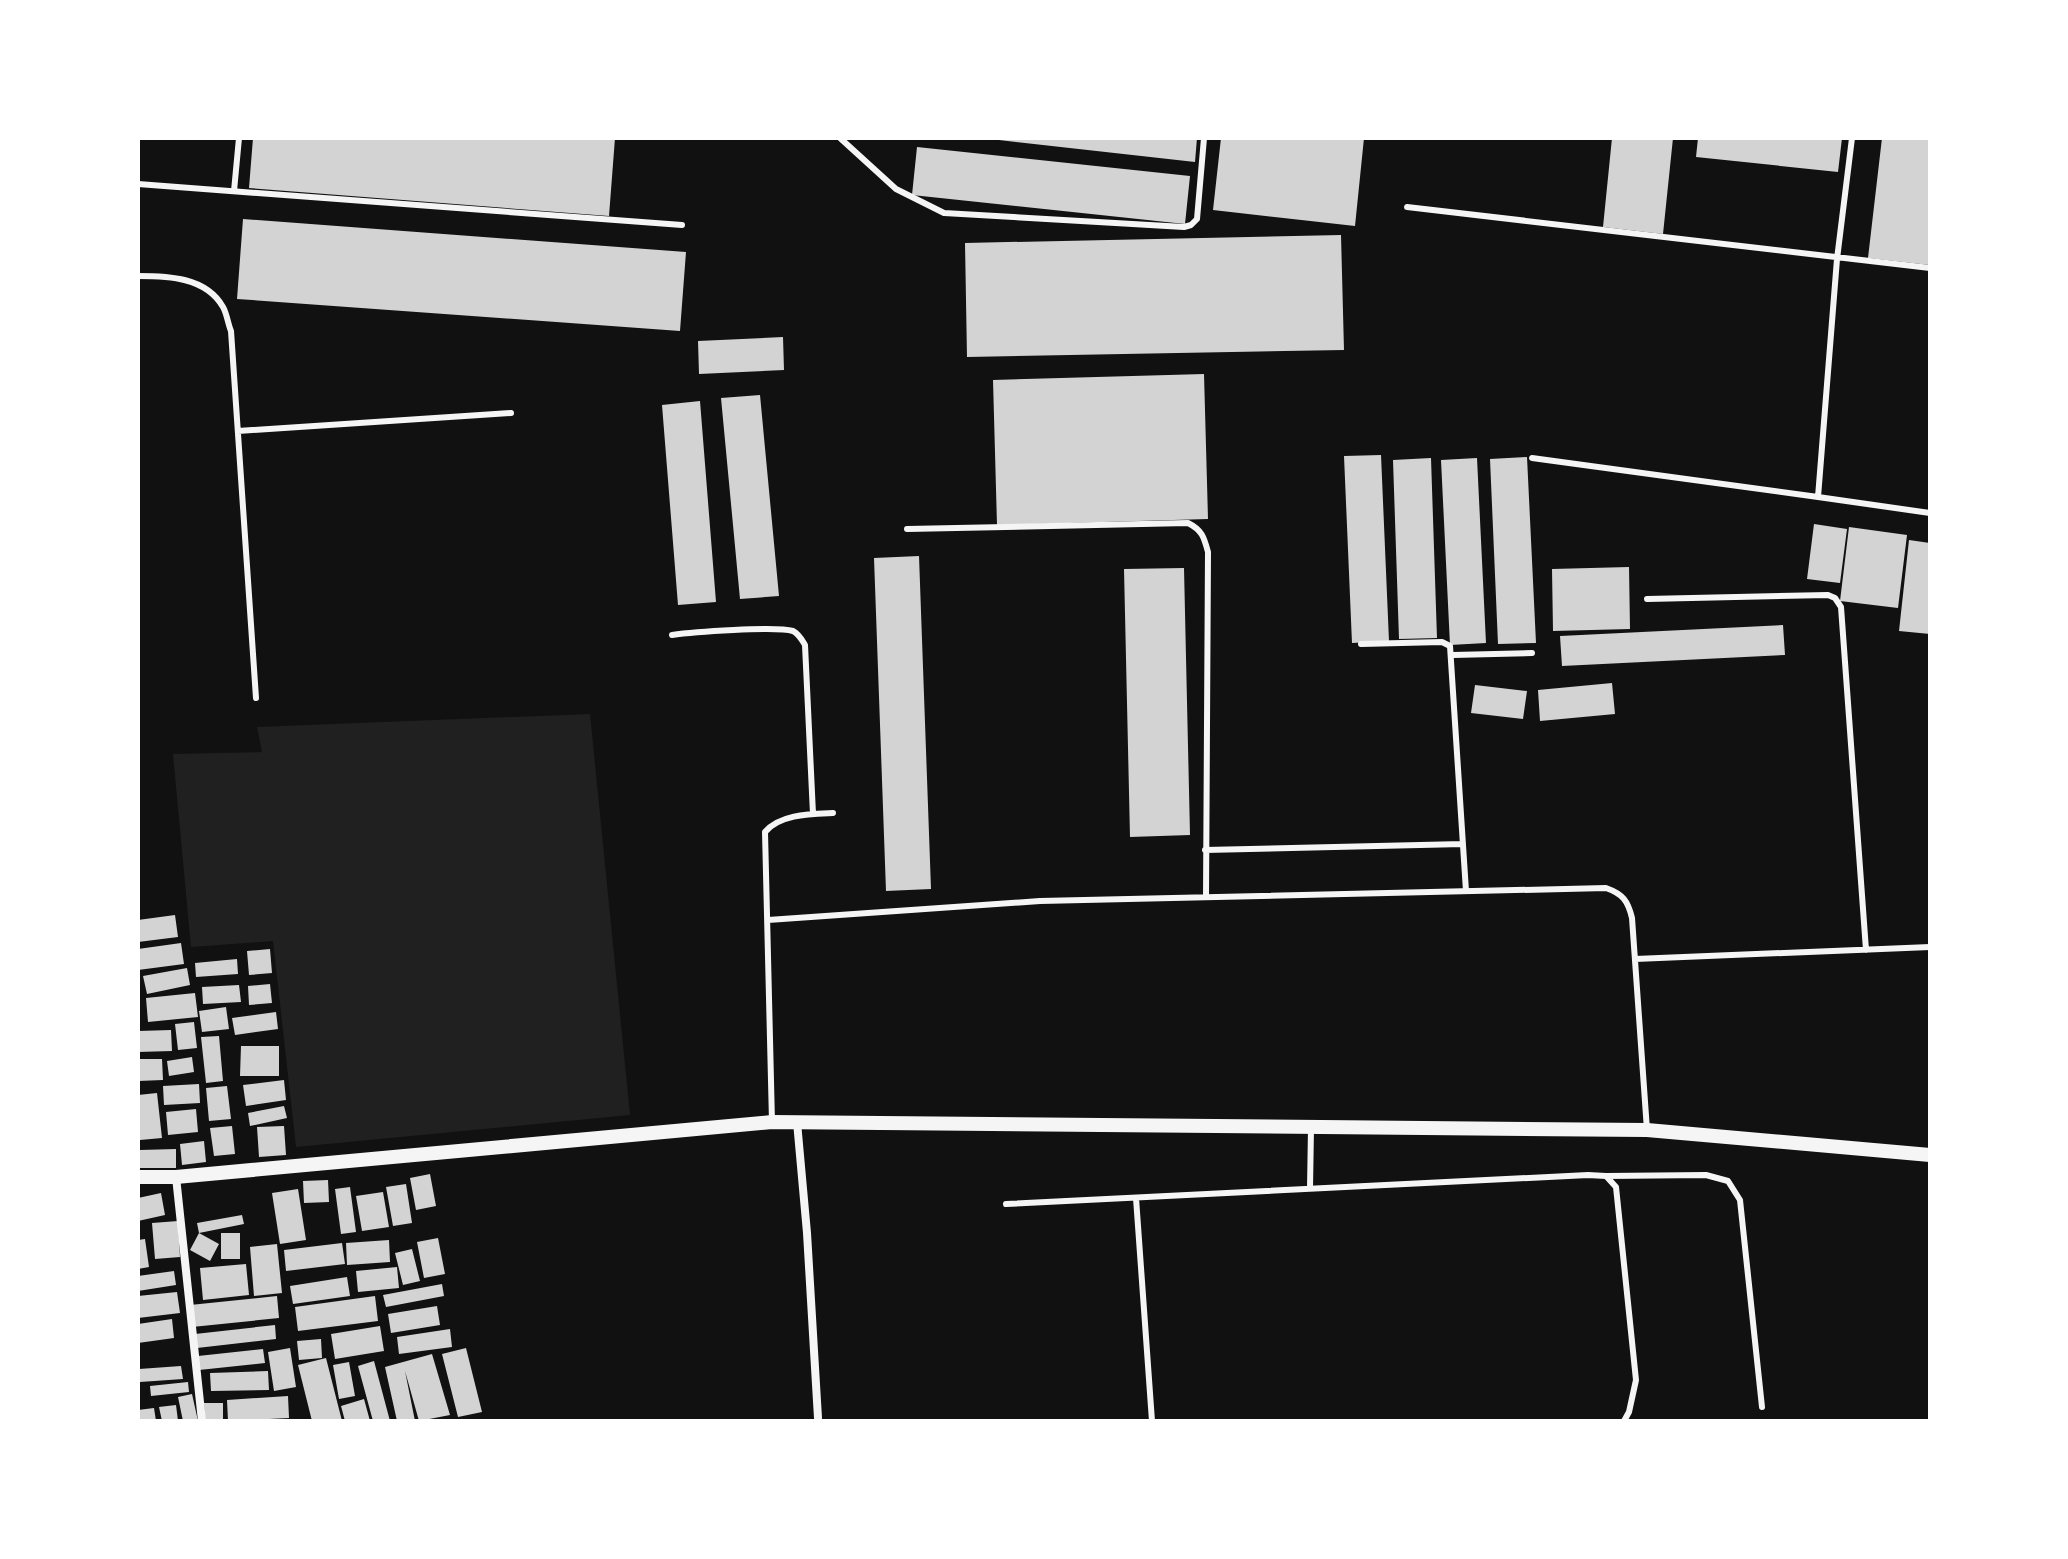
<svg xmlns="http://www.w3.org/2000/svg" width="2068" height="1559" viewBox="0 0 2068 1559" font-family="'Fira Sans',sans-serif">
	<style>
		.green { fill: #202020 }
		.building { fill: #d3d3d3 }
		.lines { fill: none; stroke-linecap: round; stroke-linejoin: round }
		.service { stroke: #f5f5f5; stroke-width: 6 }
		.minor { stroke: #f5f5f5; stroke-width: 8 }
		.tertiary { stroke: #f5f5f5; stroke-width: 14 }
	</style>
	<rect width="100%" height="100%" fill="#111"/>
	<path class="green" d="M 590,714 L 630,1115 L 296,1147 L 273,941 L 191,947 L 173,754 L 262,752 L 257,727 Z"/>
	<path class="building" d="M 253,138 L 615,138 L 609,216 L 249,188 Z
		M 999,138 L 1197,138 L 1195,162 L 999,140 Z
		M 1221,138 L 1364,138 L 1355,226 L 1213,210 Z
		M 1612,138 L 1673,138 L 1663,234 L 1603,227 Z
		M 1698,138 L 1842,138 L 1838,172 L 1696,157 Z
		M 1882,138 L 1930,138 L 1930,265 L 1868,258 Z
		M 917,147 L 1190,176 L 1185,224 L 912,195 Z
		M 243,219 L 686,252 L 680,331 L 237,299 Z
		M 1341,235 L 1344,350 L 967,357 L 965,243 Z
		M 783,337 L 784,370 L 699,374 L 698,341 Z
		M 1204,374 L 1208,519 L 997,525 L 993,380 Z
		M 760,395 L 779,596 L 740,599 L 721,398 Z
		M 700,401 L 716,602 L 678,605 L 662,405 Z
		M 1381,455 L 1389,641 L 1352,643 L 1344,456 Z
		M 1527,457 L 1536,643 L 1498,644 L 1490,459 Z
		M 1431,458 L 1437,638 L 1399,639 L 1393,460 Z
		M 1477,458 L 1486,643 L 1450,645 L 1441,460 Z
		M 1814,524 L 1847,529 L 1840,583 L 1807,579 Z
		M 1849,527 L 1907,535 L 1898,608 L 1840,601 Z
		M 1909,540 L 1930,543 L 1930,634 L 1899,631 Z
		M 919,556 L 931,889 L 886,891 L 874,558 Z
		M 1629,567 L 1630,629 L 1553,631 L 1552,569 Z
		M 1184,568 L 1190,835 L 1130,837 L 1124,569 Z
		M 1783,625 L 1785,655 L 1562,666 L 1560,636 Z
		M 1612,683 L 1615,714 L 1540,721 L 1538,690 Z
		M 1475,685 L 1527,691 L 1523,719 L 1471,713 Z
		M 175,915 L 178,937 L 138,942 L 138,920 Z
		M 181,943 L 184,964 L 138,970 L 138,949 Z
		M 270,949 L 272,973 L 249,975 L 247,951 Z
		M 237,959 L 238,974 L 196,977 L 195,963 Z
		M 187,968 L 190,985 L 147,994 L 143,976 Z
		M 270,984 L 272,1003 L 249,1005 L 248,986 Z
		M 239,985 L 241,1002 L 203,1004 L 202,987 Z
		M 195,993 L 198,1017 L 148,1022 L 146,998 Z
		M 226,1007 L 229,1029 L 202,1032 L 199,1011 Z
		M 276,1012 L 278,1029 L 235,1035 L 232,1018 Z
		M 194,1022 L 197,1048 L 178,1050 L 175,1024 Z
		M 171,1030 L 172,1051 L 138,1052 L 138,1031 Z
		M 219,1036 L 223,1081 L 206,1083 L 201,1037 Z
		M 241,1046 L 279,1046 L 279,1076 L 240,1076 Z
		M 192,1057 L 194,1072 L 169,1076 L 167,1061 Z
		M 138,1059 L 162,1059 L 163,1080 L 138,1081 Z
		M 284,1080 L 286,1100 L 246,1106 L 243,1085 Z
		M 199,1084 L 200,1103 L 164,1105 L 163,1086 Z
		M 227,1086 L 231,1119 L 209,1121 L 206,1088 Z
		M 157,1093 L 162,1138 L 140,1140 L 138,1095 Z
		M 284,1106 L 287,1118 L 250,1126 L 248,1113 Z
		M 196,1109 L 198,1132 L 168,1135 L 166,1112 Z
		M 232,1126 L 235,1154 L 214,1156 L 210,1128 Z
		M 284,1126 L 286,1155 L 259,1157 L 257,1127 Z
		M 204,1141 L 206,1162 L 182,1165 L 180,1144 Z
		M 176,1149 L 176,1168 L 140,1168 L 140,1150 Z
		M 430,1174 L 436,1206 L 416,1210 L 410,1178 Z
		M 328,1180 L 329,1202 L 304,1203 L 303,1181 Z
		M 406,1184 L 412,1223 L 393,1226 L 386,1187 Z
		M 350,1187 L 356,1232 L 341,1234 L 335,1189 Z
		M 298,1189 L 306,1240 L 280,1244 L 272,1193 Z
		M 383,1192 L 389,1227 L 362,1231 L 356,1196 Z
		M 161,1193 L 165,1215 L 138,1221 L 138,1198 Z
		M 242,1215 L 244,1224 L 199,1233 L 197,1223 Z
		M 178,1221 L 180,1257 L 155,1259 L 152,1223 Z
		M 199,1233 L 219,1244 L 210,1261 L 190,1250 Z
		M 221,1233 L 240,1233 L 240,1259 L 221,1259 Z
		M 438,1238 L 445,1274 L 424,1278 L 417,1242 Z
		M 145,1239 L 149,1267 L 138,1269 L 138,1240 Z
		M 389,1240 L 390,1262 L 347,1265 L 346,1243 Z
		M 342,1243 L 345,1264 L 286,1271 L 284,1250 Z
		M 277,1244 L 282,1293 L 254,1296 L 250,1247 Z
		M 412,1249 L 420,1281 L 403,1285 L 395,1253 Z
		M 246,1264 L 249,1295 L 203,1300 L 200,1268 Z
		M 397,1267 L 399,1288 L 358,1292 L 356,1271 Z
		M 174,1271 L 176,1285 L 138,1291 L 138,1276 Z
		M 347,1277 L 350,1296 L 293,1304 L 290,1286 Z
		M 442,1284 L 444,1296 L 386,1307 L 383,1295 Z
		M 177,1292 L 180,1313 L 138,1318 L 138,1296 Z
		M 277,1296 L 279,1318 L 192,1327 L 190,1305 Z
		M 375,1296 L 378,1321 L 298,1331 L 295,1307 Z
		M 437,1306 L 440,1325 L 391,1333 L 388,1314 Z
		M 172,1319 L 174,1338 L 138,1343 L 138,1324 Z
		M 275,1325 L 276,1339 L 197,1348 L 195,1334 Z
		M 380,1326 L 384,1351 L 335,1359 L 331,1334 Z
		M 450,1329 L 452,1347 L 399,1354 L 397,1337 Z
		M 321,1339 L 322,1358 L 299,1360 L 297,1341 Z
		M 290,1348 L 296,1387 L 274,1391 L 268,1352 Z
		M 466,1348 L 482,1412 L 458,1417 L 442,1354 Z
		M 263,1349 L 265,1363 L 199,1370 L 198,1356 Z
		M 432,1354 L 450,1415 L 419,1421 L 405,1371 L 415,1421 L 397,1421 L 385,1367 Z
		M 326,1358 L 342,1421 L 312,1421 L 298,1365 Z
		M 374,1361 L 390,1421 L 373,1421 L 358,1366 Z
		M 349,1362 L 355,1396 L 339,1399 L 333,1365 Z
		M 181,1366 L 183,1379 L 140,1382 L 139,1369 Z
		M 268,1371 L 269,1390 L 211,1391 L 210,1373 Z
		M 188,1382 L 189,1392 L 151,1396 L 150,1386 Z
		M 192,1394 L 198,1421 L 183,1421 L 178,1397 Z
		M 288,1396 L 289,1418 L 228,1421 L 227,1400 Z
		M 364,1399 L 370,1421 L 345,1421 L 341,1406 Z
		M 204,1403 L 223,1403 L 223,1421 L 205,1421 Z
		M 176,1405 L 178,1421 L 162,1421 L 159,1407 Z
		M 154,1408 L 156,1421 L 140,1421 L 138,1410 Z"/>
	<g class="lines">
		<path class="service" d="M 840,138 L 896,189 L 944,213 L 1184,227 L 1191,225 L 1197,219 L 1204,138
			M 138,184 L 682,225
			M 234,191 L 239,138
			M 1407,207 L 1930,268
			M 138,276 C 168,276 206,277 223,307 C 227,314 228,324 231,331 L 256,698
			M 238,431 L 511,413
			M 1532,458 L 1818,497 L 1837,259 L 1852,138
			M 1818,497 L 1930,513
			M 907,529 L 1188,523 C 1202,530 1204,537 1208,552 L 1206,897
			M 1647,599 L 1828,595 L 1835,598 L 1841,607 L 1866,950
			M 672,635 C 692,632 776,626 793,631 C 799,634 802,640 805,645 L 813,814
			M 1361,644 L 1442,642 L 1450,646 L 1466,891
			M 1453,655 L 1532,653
			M 1205,850 L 1463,844
			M 768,920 L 1040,901 L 1606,888 C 1623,894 1628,901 1632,918 L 1647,1130
			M 1635,959 L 1930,947
			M 772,1122 L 765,832 C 780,814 811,814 833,813
			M 1606,1176 L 1706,1175 L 1728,1181 L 1740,1200 L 1762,1407
			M 1310,1188 L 1311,1128
			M 1136,1198 L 1152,1421
			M 1006,1204 L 1588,1175 L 1606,1176 L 1616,1187 L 1636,1380 L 1629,1412 L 1624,1421"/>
		<path class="minor" d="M 797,1122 L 807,1233 L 818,1418
			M 176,1177 L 202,1421"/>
		<path class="tertiary" d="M 138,1177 L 176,1177 L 772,1122 L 1647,1130 L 1930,1155"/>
	</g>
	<rect width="2068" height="1559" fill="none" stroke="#ffffff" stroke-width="280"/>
</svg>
